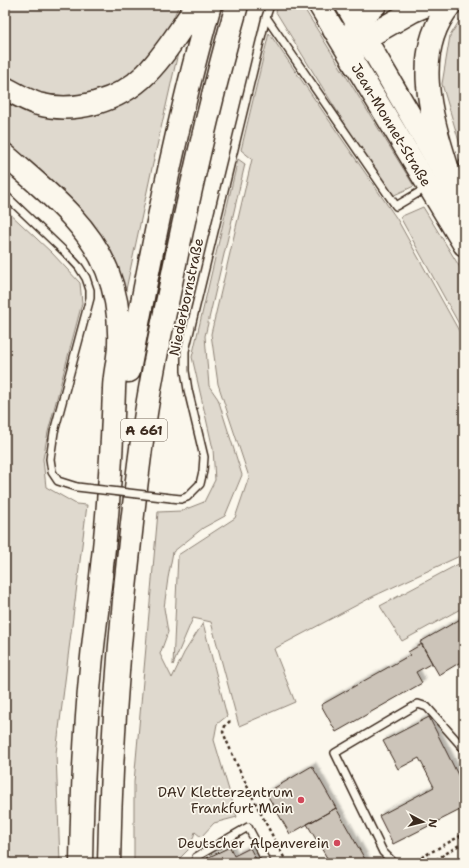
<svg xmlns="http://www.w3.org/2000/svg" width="469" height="868" viewBox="0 0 469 868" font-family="'Shantell Sans',sans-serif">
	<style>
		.green { fill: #dfd9ce; stroke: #8d8276 }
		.building { fill: #ccc4b9; stroke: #3b2a1e; filter: url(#shadow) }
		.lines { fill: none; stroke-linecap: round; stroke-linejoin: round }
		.service-casing { stroke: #3b2a1e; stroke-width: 10 }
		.secondary-casing { stroke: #3b2a1e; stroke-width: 24 }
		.motorway-casing { stroke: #3b2a1e; stroke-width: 25 }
		.path { stroke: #3b2a1e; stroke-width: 2.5; stroke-dasharray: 3 3; stroke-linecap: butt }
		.service { stroke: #fbf7ec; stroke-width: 7 }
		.secondary { stroke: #fbf7ec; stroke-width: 21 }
		.motorway { stroke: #fbf7ec; stroke-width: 22 }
		.service-bridge-casing { stroke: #3b2a1e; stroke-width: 10; stroke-linecap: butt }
		.service-bridge { stroke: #fbf7ec; stroke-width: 7 }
		.poi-dot { fill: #d1495b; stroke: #fbf7ec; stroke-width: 1.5 }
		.labels { text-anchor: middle; stroke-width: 3.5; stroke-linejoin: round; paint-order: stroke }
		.shield { fill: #fbf7ec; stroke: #75685c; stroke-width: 1 }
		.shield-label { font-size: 13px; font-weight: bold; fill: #3b2a1e }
		.street-label { font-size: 14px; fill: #3b2a1e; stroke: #fbf7ec }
		.poi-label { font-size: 14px; fill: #3b2a1e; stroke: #fbf7ec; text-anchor: end }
	</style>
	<defs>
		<filter id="shadow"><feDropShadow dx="3.5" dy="-3.5" stdDeviation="1" flood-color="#0004"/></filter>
	</defs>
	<rect width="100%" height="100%" fill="#fbf7ec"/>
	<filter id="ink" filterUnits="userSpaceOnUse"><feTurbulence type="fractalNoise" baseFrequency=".025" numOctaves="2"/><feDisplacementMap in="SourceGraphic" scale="8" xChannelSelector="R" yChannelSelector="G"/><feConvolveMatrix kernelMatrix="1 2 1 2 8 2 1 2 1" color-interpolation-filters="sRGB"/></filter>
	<g filter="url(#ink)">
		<path class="green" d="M 5,5 L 179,5 L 171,23 L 144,62 L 115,86 L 81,99 L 48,97 L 17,84 L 5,76 Z
			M 278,5 L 302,5 L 414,186 L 390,197 L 276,12 Z
			M 464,13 L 464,55 L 461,80 L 464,91 L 464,154 L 463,155 L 442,84 L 450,36 Z
			M 269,33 L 397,219 L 464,340 L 464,554 L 374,596 L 274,649 L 295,702 L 239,726 L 211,622 L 193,618 L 173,665 L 178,555 L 235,518 L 249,477 L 218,384 L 211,334 L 252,159 L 241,150 Z
			M 180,44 L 152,168 L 124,299 L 38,174 L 5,138 L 5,99 L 54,115 L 86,116 L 112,108 Z
			M 238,159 L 245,164 L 205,336 L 209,386 L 218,399 L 242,475 L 225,516 L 203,528 L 173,552 L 168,578 L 164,608 L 168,632 L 160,654 L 172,678 L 184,653 L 203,623 L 227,716 L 217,724 L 214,740 L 237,817 L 214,823 L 201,837 L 195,832 L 190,848 L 180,858 L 180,863 L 134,863 L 134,782 L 158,512 L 181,511 L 204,502 L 215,480 L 213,449 L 192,357 Z
			M 423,207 L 464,274 L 464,333 L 400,217 Z
			M 5,209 L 52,253 L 80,283 L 82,303 L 48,432 L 43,459 L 46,487 L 76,504 L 87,505 L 56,753 L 60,863 L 5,863 Z
			M 464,561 L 464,607 L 402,641 L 380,606 Z"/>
		<path class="building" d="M 464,617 L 464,660 L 439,675 L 420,642 Z
			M 422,644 L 432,663 L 416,672 L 422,683 L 336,732 L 321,705 L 410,655 L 408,652 Z
			M 429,717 L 464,787 L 464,808 L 393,844 L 379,816 L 434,787 L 419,758 L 398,769 L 383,741 Z
			M 312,766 L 336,808 L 290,834 L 266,793 Z
			M 336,808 L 366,861 L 363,863 L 330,863 L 307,824 Z
			M 230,847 L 234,856 L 250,848 L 258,863 L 210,863 L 207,858 Z"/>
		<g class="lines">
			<g class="service-casing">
				<path id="service" d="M 266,17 L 270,5
					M 463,163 L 464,162
					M 5,195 L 68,255 L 79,267 L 86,278 L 90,290 L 90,298 L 54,432 L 50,459 L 52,472 L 58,481 L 77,487
					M 171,498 L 181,499 L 187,497 L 200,484 L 203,471 L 204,457 L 188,390 L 185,371 L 185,351 L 266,17 L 396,206 L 418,193
					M 200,863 L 196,857 L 248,827 L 267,863
					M 394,863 L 383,852 L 335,753 L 418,704 L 427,707 L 464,749"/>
			</g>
			<g class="secondary-casing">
				<g id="secondary">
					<path id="s1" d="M 319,5 L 464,245"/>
					<path d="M 346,5 L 464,207"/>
				</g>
			</g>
			<g class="motorway-casing">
				<path id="motorway" d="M 450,5 C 406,59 437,131 454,190
					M 334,30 L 344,38 L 351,41 L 362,40 L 413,11 L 427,5
					M 355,65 C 353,58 350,49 351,41 C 353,27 364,13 375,5
					M 5,88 C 16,94 26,100 38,104 C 75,114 119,101 146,74 C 166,54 181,28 197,5
					M 5,155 C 43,189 87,221 107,270 C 116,293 120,319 119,344 C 119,359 114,374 114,389 C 112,448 109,507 102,566 C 99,600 94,633 91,667 C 85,732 82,798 81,863
					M 129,371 C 152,248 176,125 210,5
					M 109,863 C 111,749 119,636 132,523 C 137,478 142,433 150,389 C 155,360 161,331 167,303 C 187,203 209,103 237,5"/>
			</g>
			<path class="path" d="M 5,334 L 5,348
				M 230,721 L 225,726 L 223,732 C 241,777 264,820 287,863
				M 5,861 L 5,863
				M 411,863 L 464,834
				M 431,863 L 464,842"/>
			<use href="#service" class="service"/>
			<use href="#secondary" class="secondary"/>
			<use href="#motorway" class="motorway"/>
			<g class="service-bridge-casing">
				<path id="service-bridge" d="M 77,487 L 171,498"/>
			</g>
			<use href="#service-bridge" class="service-bridge"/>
		</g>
	</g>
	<g class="poi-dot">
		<circle cx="301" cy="800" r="4"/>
		<circle cx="337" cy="843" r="4"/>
	</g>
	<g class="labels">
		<rect class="shield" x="121" y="419" width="46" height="22" rx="3"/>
		<g class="shield-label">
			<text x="144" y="435">A 661</text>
		</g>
		<g class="street-label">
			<text dy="5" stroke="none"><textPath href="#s1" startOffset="140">Jean-Monnet-Straße</textPath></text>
			<text transform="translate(186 297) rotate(-78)" y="5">Niederbornstraße</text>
		</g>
		<g class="poi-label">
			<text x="293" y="797">DAV Kletterzentrum<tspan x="293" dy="16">Frankfurt Main</tspan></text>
			<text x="329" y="848">Deutscher Alpenverein</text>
		</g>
	</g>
	<rect width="469" height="868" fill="none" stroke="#fbf7ec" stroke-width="20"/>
	<rect x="10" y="10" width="449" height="848" fill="none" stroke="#3b2a1e" stroke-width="1.5" filter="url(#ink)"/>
	<g transform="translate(423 822) rotate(97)" stroke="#fbf7ec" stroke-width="3" paint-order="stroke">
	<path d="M0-3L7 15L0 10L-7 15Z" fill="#3b2a1e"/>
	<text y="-6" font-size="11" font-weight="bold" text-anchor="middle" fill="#3b2a1e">N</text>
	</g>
</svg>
